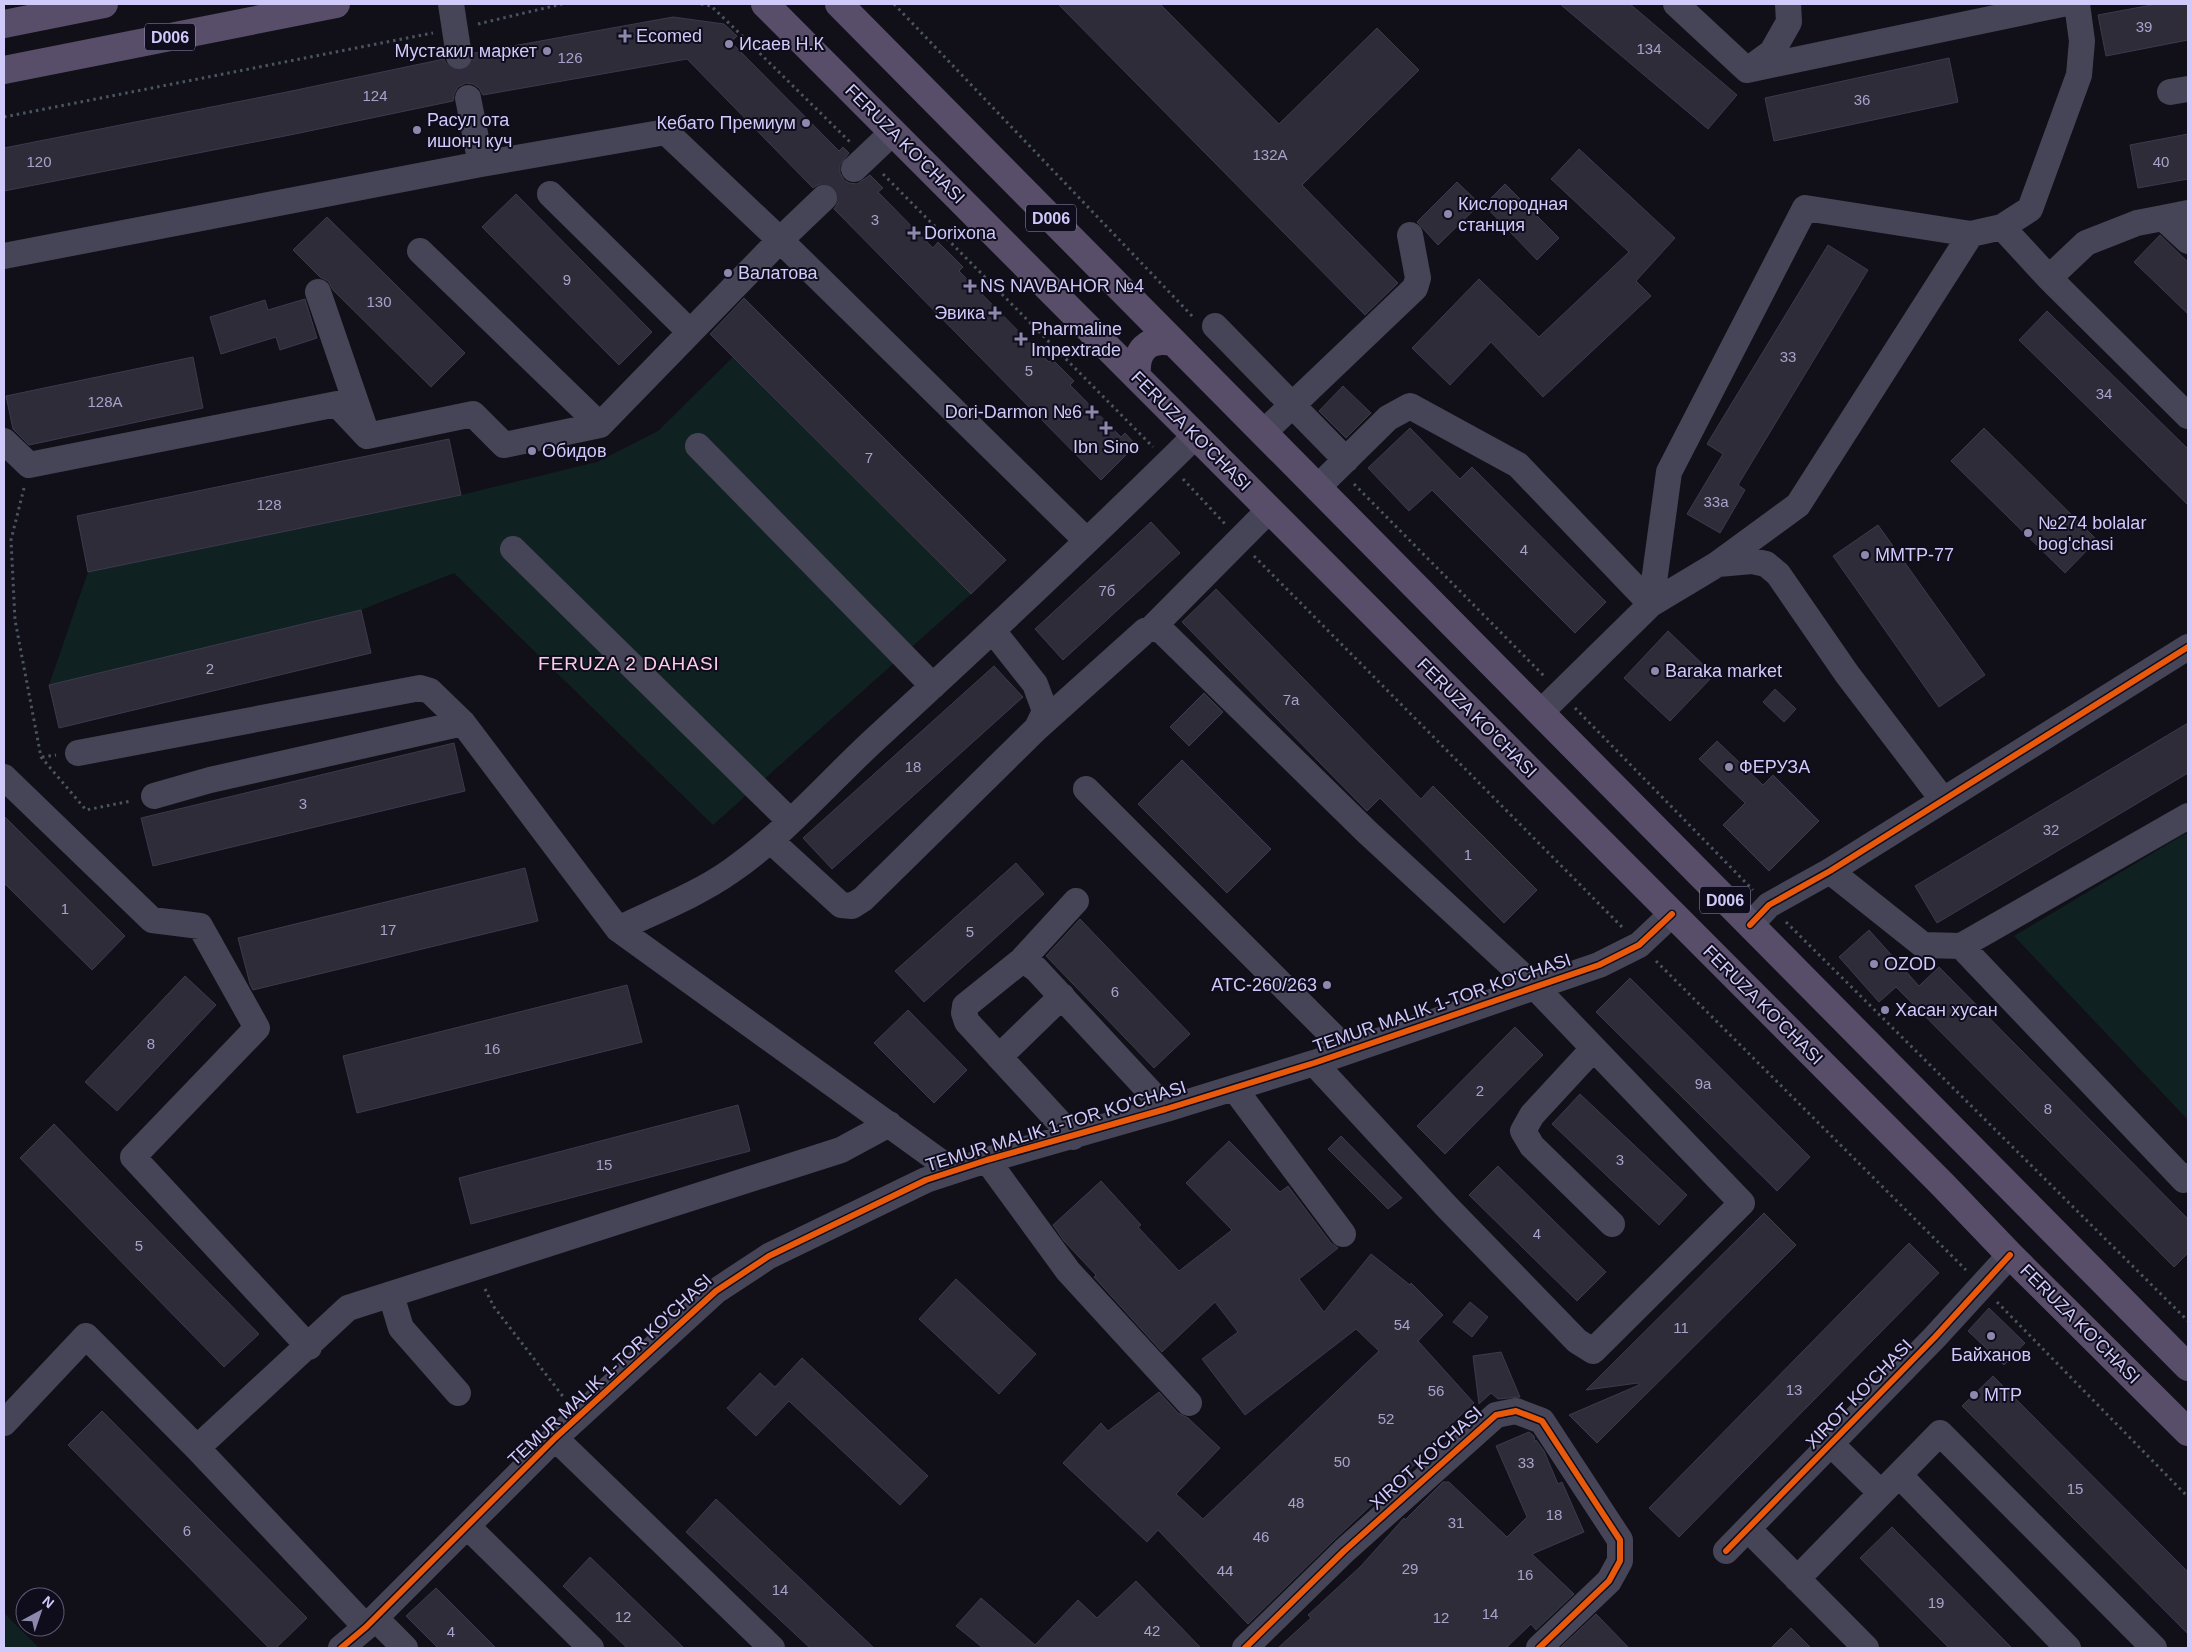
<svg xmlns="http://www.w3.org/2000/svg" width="2192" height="1652" viewBox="0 0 2192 1652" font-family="Helvetica,sans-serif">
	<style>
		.green { fill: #102122 }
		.building { fill: #2f2c3a; stroke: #3c3a4c }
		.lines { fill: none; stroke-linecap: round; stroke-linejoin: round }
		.minor-tunnel { stroke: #2e2c3a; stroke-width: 26; stroke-dasharray: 26 13; stroke-linecap: butt }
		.path { stroke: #495560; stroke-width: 3; stroke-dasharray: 2.5 4; stroke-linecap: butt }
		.minor { stroke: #464557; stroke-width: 26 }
		.major { stroke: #594e69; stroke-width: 28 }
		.cycleway-casing { stroke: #0f0c1b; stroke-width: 9 }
		.cycleway { stroke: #e8590c; stroke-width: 6 }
		.poi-dot { fill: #8d89ac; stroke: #0f0c1b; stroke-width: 2 }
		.labels { text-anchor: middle; stroke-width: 4; stroke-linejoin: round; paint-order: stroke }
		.number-label { font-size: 15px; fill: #a8a2cb }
		.shield { fill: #0f0c1b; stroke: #9691b8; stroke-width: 1 }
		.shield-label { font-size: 16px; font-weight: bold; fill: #d0cafb }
		.poi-label { font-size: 18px; fill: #d0cafb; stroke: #0f0c1b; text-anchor: start }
		.street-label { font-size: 18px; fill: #d0cafb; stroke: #0f0c1b }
		.neighbourhood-label { font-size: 19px; letter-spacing: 1px; fill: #fbcbe9; stroke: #0f0c1b }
	</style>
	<rect width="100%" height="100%" fill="#111018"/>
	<path class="green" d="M 733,357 L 971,594 L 713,825 L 454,573 L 361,610 L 49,685 L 88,572 L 461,495 L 597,462 L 658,431 Z
		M 2188,832 L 2188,1120 L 2014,936 Z
		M 4,1613 L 39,1648 L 4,1648 Z"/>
	<path class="building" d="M 1058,4 L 1160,4 L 1279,124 L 1377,28 L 1419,70 L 1302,185 L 1398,283 L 1365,315 Z
		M 1560,4 L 1630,4 L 1737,95 L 1708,129 Z
		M 2157,4 L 2188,4 L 2188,40 L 2106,56 L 2098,15 Z
		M 673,17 L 724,24 L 737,36 L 731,42 L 839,151 L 843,147 L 849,153 L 840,165 L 840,173 L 844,180 L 849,183 L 857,184 L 870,175 L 883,188 L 878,192 L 933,248 L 938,242 L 963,267 L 959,271 L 1049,362 L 1052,359 L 1074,381 L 1070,385 L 1121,437 L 1125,433 L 1136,445 L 1101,480 L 834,209 L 838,203 L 839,195 L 834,187 L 828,184 L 821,183 L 813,188 L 687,59 L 483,95 L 479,88 L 473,84 L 466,83 L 458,87 L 454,94 L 453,101 L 290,135 L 4,191 L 4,148 L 282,93 L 444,59 L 447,65 L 453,70 L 462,71 L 469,67 L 473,62 L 474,53 Z
		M 1949,58 L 1958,102 L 1774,141 L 1765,98 Z
		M 2188,134 L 2188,179 L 2138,188 L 2130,145 Z
		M 1579,149 L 1675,238 L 1636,281 L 1651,296 L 1543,397 L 1491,342 L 1450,385 L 1412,348 L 1479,279 L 1539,337 L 1629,252 L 1551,179 Z
		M 1457,182 L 1480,204 L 1438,245 L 1417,222 Z
		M 1505,184 L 1559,238 L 1537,260 L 1484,205 Z
		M 516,194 L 652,332 L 619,365 L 482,227 Z
		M 327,217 L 465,353 L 431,387 L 333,290 L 328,281 L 320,277 L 293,250 Z
		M 2160,235 L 2188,262 L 2188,314 L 2134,262 Z
		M 1828,245 L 1868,270 L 1738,485 L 1745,490 L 1720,533 L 1687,514 L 1723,454 L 1707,444 Z
		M 744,298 L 1006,560 L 971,594 L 710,334 Z
		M 305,299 L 317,338 L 280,350 L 276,337 L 221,354 L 210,317 L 265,300 L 268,310 Z
		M 2047,311 L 2188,449 L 2188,505 L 2019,340 Z
		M 193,357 L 203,408 L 29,445 L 13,429 L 6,396 Z
		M 1343,386 L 1371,413 L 1346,438 L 1319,411 Z
		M 1410,428 L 1460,479 L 1472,467 L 1606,602 L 1575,633 L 1432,490 L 1409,511 L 1368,468 Z
		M 1984,428 L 2097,540 L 2065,573 L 1951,461 Z
		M 449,439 L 461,495 L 88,572 L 77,516 Z
		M 1151,522 L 1180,553 L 1063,660 L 1035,629 Z
		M 1878,525 L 1985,675 L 1939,707 L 1833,556 Z
		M 1216,589 L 1421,799 L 1433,786 L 1537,890 L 1504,923 L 1380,798 L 1367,811 L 1182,622 Z
		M 361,610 L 371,653 L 59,728 L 49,685 Z
		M 1668,631 L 1714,675 L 1670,721 L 1624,678 Z
		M 994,666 L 1023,697 L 832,869 L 803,838 Z
		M 1775,689 L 1796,709 L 1784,722 L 1763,702 Z
		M 1204,693 L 1223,712 L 1189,746 L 1170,727 Z
		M 2188,723 L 2188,773 L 1937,923 L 1915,886 Z
		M 1717,741 L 1763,785 L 1773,775 L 1819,821 L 1769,871 L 1723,825 L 1745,803 L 1699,759 Z
		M 454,743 L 465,791 L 153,866 L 141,818 Z
		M 1182,760 L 1271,849 L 1227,893 L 1138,804 Z
		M 4,816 L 125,936 L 92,970 L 4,883 Z
		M 1016,863 L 1044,894 L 924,1002 L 895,971 Z
		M 525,868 L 538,921 L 253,990 L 250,984 L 238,938 Z
		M 1080,919 L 1190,1034 L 1154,1068 L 1046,956 Z
		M 1869,930 L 1919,986 L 1939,967 L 2188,1219 L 2188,1253 L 2174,1267 L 1896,987 L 1879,1002 L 1839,957 Z
		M 185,976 L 216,1005 L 117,1111 L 85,1082 Z
		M 1630,978 L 1810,1157 L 1777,1191 L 1596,1012 Z
		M 627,985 L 642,1042 L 357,1113 L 343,1056 Z
		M 908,1010 L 967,1070 L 934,1103 L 874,1043 Z
		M 1515,1027 L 1543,1055 L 1445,1154 L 1417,1126 Z
		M 1580,1094 L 1687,1195 L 1659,1225 L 1552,1124 Z
		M 738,1105 L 750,1151 L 471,1224 L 459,1178 Z
		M 54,1124 L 259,1334 L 224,1367 L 20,1158 Z
		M 1341,1136 L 1402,1198 L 1388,1209 L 1328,1149 Z
		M 1229,1141 L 1280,1192 L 1288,1186 L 1331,1243 L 1338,1248 L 1299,1279 L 1324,1312 L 1371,1254 L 1410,1285 L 1411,1283 L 1443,1315 L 1418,1341 L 1474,1403 L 1434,1440 L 1437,1444 L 1334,1540 L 1248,1624 L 1158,1530 L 1147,1542 L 1063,1463 L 1101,1423 L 1108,1431 L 1159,1392 L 1178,1413 L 1188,1418 L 1220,1448 L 1176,1494 L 1203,1519 L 1379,1351 L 1356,1329 L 1245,1415 L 1202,1359 L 1238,1332 L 1215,1302 L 1162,1352 L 1094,1277 L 1096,1275 L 1064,1241 L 1053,1225 L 1101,1181 L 1141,1225 L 1138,1227 L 1179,1271 L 1232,1230 L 1186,1183 Z
		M 1498,1166 L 1606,1272 L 1577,1301 L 1469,1195 Z
		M 1764,1213 L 1796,1245 L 1597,1443 L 1569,1415 L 1639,1385 L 1638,1383 L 1586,1390 Z
		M 1909,1243 L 1939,1273 L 1679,1537 L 1649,1508 Z
		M 956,1279 L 1036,1354 L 999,1394 L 919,1319 Z
		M 1470,1302 L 1488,1317 L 1472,1337 L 1453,1322 Z
		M 1989,1308 L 2025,1343 L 2004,1365 L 1968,1331 Z
		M 1501,1352 L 1520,1397 L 1498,1399 L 1491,1393 L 1479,1404 L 1473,1356 Z
		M 802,1358 L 928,1476 L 900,1505 L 789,1401 L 756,1436 L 727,1408 L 760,1373 L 775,1387 Z
		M 1993,1376 L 2188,1572 L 2188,1634 L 1962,1406 Z
		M 102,1411 L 307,1618 L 276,1648 L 269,1648 L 68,1445 Z
		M 1529,1432 L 1534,1436 L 1535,1442 L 1536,1440 L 1544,1451 L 1558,1484 L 1562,1482 L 1584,1532 L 1532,1554 L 1574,1594 L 1536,1630 L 1531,1624 L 1506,1648 L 1278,1648 L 1311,1618 L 1308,1615 L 1361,1566 L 1404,1518 L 1405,1520 L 1443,1482 L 1449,1482 L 1507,1537 L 1527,1517 L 1496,1446 Z
		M 716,1499 L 874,1648 L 810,1648 L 686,1532 Z
		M 1892,1527 L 2012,1648 L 1949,1648 L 1860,1558 Z
		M 590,1557 L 684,1648 L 627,1648 L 563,1586 Z
		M 1136,1581 L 1201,1648 L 983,1648 L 956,1626 L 981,1598 L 1035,1645 L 1078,1600 L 1097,1618 Z
		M 436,1588 L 496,1648 L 438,1648 L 406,1616 Z
		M 1596,1614 L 1629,1648 L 1560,1648 Z
		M 1791,1628 L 1811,1648 L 1771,1648 Z"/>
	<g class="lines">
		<path class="minor-tunnel" d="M 459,56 L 468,98
			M 824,198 L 854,169"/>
		<path class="path" d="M 701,4 L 711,6 L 732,26 L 850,142
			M 894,4 L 1194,318
			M 478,24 L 562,4
			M 4,117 L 433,33
			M 883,174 L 1153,447
			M 1183,479 L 1225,524
			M 1354,484 L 1545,677
			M 24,488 L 11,540 L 15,620 L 41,757 L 86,810 L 131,801
			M 1254,556 L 1623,928
			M 1575,708 L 1753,890
			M 42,757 L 56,755
			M 1786,922 L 2188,1321
			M 1656,961 L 1966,1270
			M 485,1289 L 494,1307 L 565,1399
			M 1997,1302 L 2188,1497"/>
		<path class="minor" d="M 451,4 L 459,56
			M 1676,4 L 1747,70 L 2062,4
			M 2077,4 L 2082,41 L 2079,75 L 2030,209 L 2002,227 L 2049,278 L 2188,416
			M 1749,69 L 1772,52 L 1789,22 L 1788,4
			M 2170,92 L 2188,89
			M 468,98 L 481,164
			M 854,169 L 893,132
			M 550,194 L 690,332
			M 824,198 L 780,240 L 1087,541
			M 2188,213 L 2163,218 L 2188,241
			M 420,251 L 600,425
			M 4,256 L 481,164 L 666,132 L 780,240 L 600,425 L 504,445 L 473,414 L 367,436 L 337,404 L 29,465 L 4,441
			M 2049,278 L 2086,243 L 2137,223 L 2163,218
			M 318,292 L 364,426
			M 1215,326 L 1346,460
			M 1263,433 L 1415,288 L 1418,278 L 1410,235
			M 698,446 L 933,686
			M 1317,488 L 1388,418 L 1410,406 L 1518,465 L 1651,604 L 1716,565 L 1798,505 L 1971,234
			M 513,549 L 790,821
			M 1718,564 L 1752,561 L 1766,564 L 1778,574 L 1847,674 L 1943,800
			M 1152,628 L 1269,510
			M 1540,713 L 1651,604 L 1669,472 L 1805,208 L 1971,234 L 2002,227
			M 1037,728 L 1145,631 L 1152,628 L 1162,631 L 1367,832 L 1535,987 L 1742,1203 L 1593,1351 L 1577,1341 L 1447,1207 L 1314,1063
			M 78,753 L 420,688 L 430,691 L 463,723 L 618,929 L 953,1171
			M 4,777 L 152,920 L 200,926 L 257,1028 L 133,1157 L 309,1347
			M 1086,789 L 1348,1051
			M 154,796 L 210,780 L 463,723
			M 771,841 L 841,905 L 852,906 L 863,899 L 1037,728 L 1045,711 L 1035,684 L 993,631
			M 1830,871 L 1923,945 L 1961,946 L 2184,1180 L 2188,1176
			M 1750,925 L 1769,905 L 1830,871 L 2188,647
			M 618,929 C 655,911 697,895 731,871 C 783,835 826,785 872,742 C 982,641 1090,540 1196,435
			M 1961,946 L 2188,816
			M 1021,961 L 1076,901
			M 1593,1049 L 1532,1115 L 1523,1131 L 1532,1146 L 1612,1224
			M 999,1057 L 1062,996
			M 1234,1088 L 1343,1234
			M 1073,1137 L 967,1022 L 964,1013 L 965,1006 L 1021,961 L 1028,963 L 1036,969 L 1166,1109
			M 987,1160 L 1068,1271 L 1189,1403
			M 391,1295 L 401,1328 L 458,1393
			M 4,1423 L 86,1336 L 197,1448 L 366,1627
			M 555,1438 L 772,1648
			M 1831,1444 L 1881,1493
			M 197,1448 L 348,1308 L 841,1150 L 889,1124
			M 1899,1475 L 2068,1648
			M 467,1526 L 591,1648
			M 1748,1529 L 1866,1648
			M 1726,1551 L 1935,1337 L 2010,1255
			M 1797,1579 L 1940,1433 L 2154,1648
			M 375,1618 L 405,1648
			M 341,1648 L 366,1627 L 555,1438 L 716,1291 L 769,1256 L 926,1180 L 987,1160 L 1166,1109 L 1314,1063 L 1599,965 L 1639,945 L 1672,914
			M 1245,1648 L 1344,1551 L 1496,1415 L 1516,1411 L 1542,1421 L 1620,1540 L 1620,1561 L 1609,1581 L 1539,1648"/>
		<path class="major" d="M 765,4 L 1943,1185 L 2010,1255 L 2188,1432
			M 839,4 L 2188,1367
			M 4,24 L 104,4
			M 4,70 L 336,4
			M 1137,376 C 1135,351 1147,337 1173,342"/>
		<g class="cycleway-casing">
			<path id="cycleway" d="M 1750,925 L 1769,905 L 1830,871 L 2188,647
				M 1726,1551 L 1935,1337 L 2010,1255
				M 341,1648 L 366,1627 L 555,1438 L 716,1291 L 769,1256 L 926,1180 L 987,1160 L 1166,1109 L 1314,1063 L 1599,965 L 1639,945 L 1672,914
				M 1245,1648 L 1344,1551 L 1496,1415 L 1516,1411 L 1542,1421 L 1620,1540 L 1620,1561 L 1609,1581 L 1539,1648"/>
		</g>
		<use href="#cycleway" class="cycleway"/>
	</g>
	<g class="poi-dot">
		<path d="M622.5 28.5h5v5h5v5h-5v5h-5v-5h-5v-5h5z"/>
		<circle cx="729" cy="44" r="5"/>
		<circle cx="547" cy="51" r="5"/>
		<circle cx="806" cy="123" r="5"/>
		<circle cx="417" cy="130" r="5"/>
		<circle cx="1448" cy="214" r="5"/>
		<path d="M911.5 225.5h5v5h5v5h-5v5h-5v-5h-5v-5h5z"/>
		<circle cx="728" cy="273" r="5"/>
		<path d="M967.5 278.5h5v5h5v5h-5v5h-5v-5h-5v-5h5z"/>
		<path d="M992.5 305.5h5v5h5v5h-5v5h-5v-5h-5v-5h5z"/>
		<path d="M1018.5 331.5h5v5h5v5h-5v5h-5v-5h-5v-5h5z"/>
		<path d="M1089.5 404.5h5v5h5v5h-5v5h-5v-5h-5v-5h5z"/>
		<path d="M1103.5 420.5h5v5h5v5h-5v5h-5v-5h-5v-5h5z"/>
		<circle cx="532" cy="451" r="5"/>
		<circle cx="2028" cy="533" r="5"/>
		<circle cx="1865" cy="555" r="5"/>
		<circle cx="1655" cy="671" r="5"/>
		<circle cx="1729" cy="767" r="5"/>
		<circle cx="1874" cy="964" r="5"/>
		<circle cx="1327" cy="985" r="5"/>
		<circle cx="1885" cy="1010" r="5"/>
		<circle cx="1991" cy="1336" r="5"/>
		<circle cx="1974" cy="1395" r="5"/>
	</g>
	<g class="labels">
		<g class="number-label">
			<text x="2144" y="32">39</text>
			<text x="1649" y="54">134</text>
			<text x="570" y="63">126</text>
			<text x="375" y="101">124</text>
			<text x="1862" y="105">36</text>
			<text x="1270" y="160">132A</text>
			<text x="39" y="167">120</text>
			<text x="2161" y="167">40</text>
			<text x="875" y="225">3</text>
			<text x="567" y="285">9</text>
			<text x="379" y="307">130</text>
			<text x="1788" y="362">33</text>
			<text x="1029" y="376">5</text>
			<text x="2104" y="399">34</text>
			<text x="105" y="407">128А</text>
			<text x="869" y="463">7</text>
			<text x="1716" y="507">33а</text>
			<text x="269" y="510">128</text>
			<text x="1524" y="555">4</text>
			<text x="1107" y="596">7б</text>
			<text x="210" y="674">2</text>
			<text x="1291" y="705">7а</text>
			<text x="913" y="772">18</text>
			<text x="303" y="809">3</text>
			<text x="2051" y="835">32</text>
			<text x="1468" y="860">1</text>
			<text x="65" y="914">1</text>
			<text x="388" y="935">17</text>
			<text x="970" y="937">5</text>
			<text x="1115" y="997">6</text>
			<text x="151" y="1049">8</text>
			<text x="492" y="1054">16</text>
			<text x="1703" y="1089">9a</text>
			<text x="1480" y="1096">2</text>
			<text x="2048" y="1114">8</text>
			<text x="1620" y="1165">3</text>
			<text x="604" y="1170">15</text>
			<text x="1537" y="1239">4</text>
			<text x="139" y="1251">5</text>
			<text x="1402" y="1330">54</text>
			<text x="1681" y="1333">11</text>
			<text x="1794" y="1395">13</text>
			<text x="1436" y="1396">56</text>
			<text x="1386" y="1424">52</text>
			<text x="1342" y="1467">50</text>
			<text x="1526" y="1468">33</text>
			<text x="2075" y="1494">15</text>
			<text x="1296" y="1508">48</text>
			<text x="1554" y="1520">18</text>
			<text x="1456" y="1528">31</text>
			<text x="187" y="1536">6</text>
			<text x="1261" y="1542">46</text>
			<text x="1410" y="1574">29</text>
			<text x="1225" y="1576">44</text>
			<text x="1525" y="1580">16</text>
			<text x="780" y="1595">14</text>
			<text x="1936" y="1608">19</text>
			<text x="1490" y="1619">14</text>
			<text x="623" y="1622">12</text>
			<text x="1441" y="1623">12</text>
			<text x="1152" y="1636">42</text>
			<text x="451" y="1637">4</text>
		</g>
		<g class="shield">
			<rect x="145" y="23.5" width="50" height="27" rx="4"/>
			<rect x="1026" y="204.5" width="50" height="27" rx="4"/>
			<rect x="1700" y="886.5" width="50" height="27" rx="4"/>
		</g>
		<g class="shield-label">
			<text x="170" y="43">D006</text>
			<text x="1051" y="224">D006</text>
			<text x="1725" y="906">D006</text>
		</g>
		<g class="poi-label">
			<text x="636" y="42">Ecomed</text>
			<text x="739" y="50">Исаев Н.К</text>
			<text x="537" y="57" text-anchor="end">Мустакил маркет</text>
			<text x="427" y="126">Расул ота<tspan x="427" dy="21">ишонч куч</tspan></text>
			<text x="796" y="129" text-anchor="end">Кебато Премиум</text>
			<text x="1458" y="210">Кислородная<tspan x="1458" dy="21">станция</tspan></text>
			<text x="924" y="239">Dorixona</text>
			<text x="738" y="279">Валатова</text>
			<text x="980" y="292">NS NAVBAHOR №4</text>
			<text x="985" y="319" text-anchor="end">Эвика</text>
			<text x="1031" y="335">Pharmaline<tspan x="1031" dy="21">Impextrade</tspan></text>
			<text x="1082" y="418" text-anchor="end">Dori-Darmon №6</text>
			<text x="1106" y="453" text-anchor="middle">Ibn Sino</text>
			<text x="542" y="457">Обидов</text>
			<text x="2038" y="529">№274 bolalar<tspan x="2038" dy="21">bog'chasi</tspan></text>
			<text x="1875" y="561">MMTP-77</text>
			<text x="1665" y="677">Baraka market</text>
			<text x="1739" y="773">ФЕРУЗА</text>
			<text x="1884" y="970">OZOD</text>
			<text x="1317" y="991" text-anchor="end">АТС-260/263</text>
			<text x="1895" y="1016">Хасан хусан</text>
			<text x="1991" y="1361" text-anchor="middle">Байханов</text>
			<text x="1984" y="1401">MTP</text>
		</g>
		<g class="street-label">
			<text transform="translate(905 144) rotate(45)" y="6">FERUZA KO'CHASI</text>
			<text transform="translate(1191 431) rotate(45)" y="6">FERUZA KO'CHASI</text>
			<text transform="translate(1477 718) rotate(45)" y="6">FERUZA KO'CHASI</text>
			<text transform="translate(1442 1003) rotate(-19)" y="6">TEMUR MALIK 1-TOR KO'CHASI</text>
			<text transform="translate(1763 1005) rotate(45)" y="6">FERUZA KO'CHASI</text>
			<text transform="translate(1056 1126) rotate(-17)" y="6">TEMUR MALIK 1-TOR KO'CHASI</text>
			<text transform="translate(2080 1324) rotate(45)" y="6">FERUZA KO'CHASI</text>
			<text transform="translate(610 1370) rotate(-43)" y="6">TEMUR MALIK 1-TOR KO'CHASI</text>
			<text transform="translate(1859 1394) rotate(-46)" y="6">XIROT KO'CHASI</text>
			<text transform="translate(1426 1458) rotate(-42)" y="6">XIROT KO'CHASI</text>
		</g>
		<g class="neighbourhood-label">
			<text x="629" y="670">FERUZA 2 DAHASI</text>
		</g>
	</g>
	<rect width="2192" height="1652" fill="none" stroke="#d0cafb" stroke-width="10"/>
	<g transform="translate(40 1612) rotate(40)"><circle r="24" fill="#0f0c1b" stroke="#5c5875"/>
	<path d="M0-4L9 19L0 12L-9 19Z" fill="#8d89ac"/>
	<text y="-8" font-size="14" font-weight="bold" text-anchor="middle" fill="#d0cafb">N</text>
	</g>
</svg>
